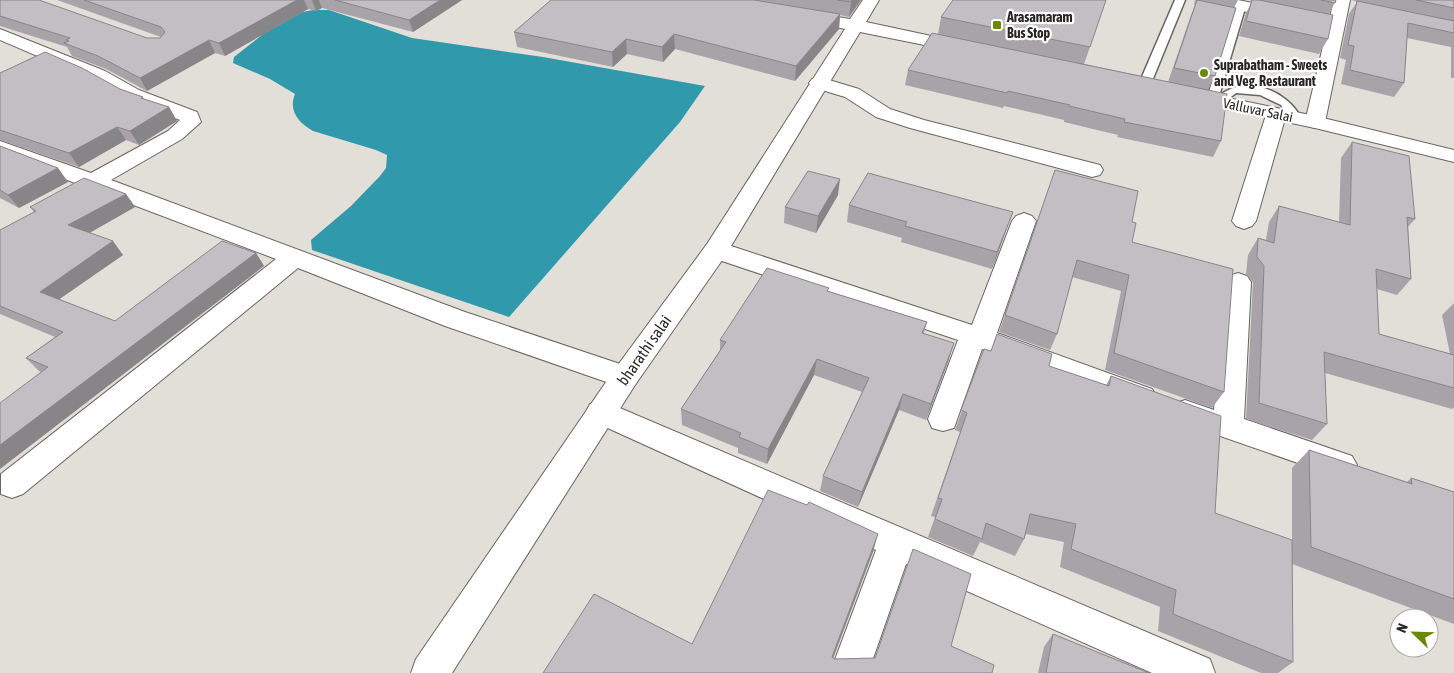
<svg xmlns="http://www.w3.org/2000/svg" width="1454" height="673" viewBox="0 0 1454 673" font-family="'Asap Condensed',sans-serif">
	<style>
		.water { fill: #3099ab }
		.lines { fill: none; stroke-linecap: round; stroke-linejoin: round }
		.lane-casing { stroke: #67655f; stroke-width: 3 }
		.street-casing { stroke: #67655f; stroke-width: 2 }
		.secondary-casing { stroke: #67655f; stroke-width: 2 }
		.lane { fill: #fff; fill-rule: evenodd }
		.street { fill: #fff; fill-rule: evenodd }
		.secondary { fill: #fff; fill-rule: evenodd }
		.wall { fill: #a8a3a9 }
		.shaded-wall { fill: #888589 }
		.building { fill: #c3bec4; stroke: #888589 }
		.poi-dot { fill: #698804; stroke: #fff; stroke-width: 2 }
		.labels { text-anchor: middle; stroke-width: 4.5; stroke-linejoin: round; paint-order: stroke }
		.far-poi-label { font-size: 14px; font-weight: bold; fill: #272623; stroke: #fff; text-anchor: start }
		.far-street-label { font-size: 14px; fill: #272623; stroke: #fff }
		.street-label { font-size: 16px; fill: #272623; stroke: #fff }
	</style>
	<rect width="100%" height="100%" fill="#e2dfd8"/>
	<path class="water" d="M 313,10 L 329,10 L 412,38 L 543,57 L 705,86 L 680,122 L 509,317 L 312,250 L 311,240 L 351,206 L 380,176 L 386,168 L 387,155 L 376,150 L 313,131 C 299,123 288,111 295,94 L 270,79 L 233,63 L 234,57 L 262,35 L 258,27 L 297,13 Z"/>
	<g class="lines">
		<g class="lane-casing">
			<path id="lane" d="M 1175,0 L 1185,0 L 1150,86 L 1148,88 L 1140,88 L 1138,86 Z
				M 1238,3 L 1246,5 L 1219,96 C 1245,74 1287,90 1301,118 L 1299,121 L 1291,121 L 1281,105 L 1260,95 L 1236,93 L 1219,106 L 1208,103 L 1206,101 Z"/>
		</g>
		<g class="street-casing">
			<path id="street" d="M 1207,0 L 1238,0 L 1291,11 L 1294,15 L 1291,19 L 1285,20 L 1209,4 Z
				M 1334,0 L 1350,0 L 1325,122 L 1322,126 L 1315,128 L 1308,126 L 1305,122 Z
				M 0,29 L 105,71 L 139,90 L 197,112 L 201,122 L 182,139 L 111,180 L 465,312 L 635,369 L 639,377 L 635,385 L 625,388 L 615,385 L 445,326 L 298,268 L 23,494 L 12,498 L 1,494 L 1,474 L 276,259 L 94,190 L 84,193 L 76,191 L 73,186 L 75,183 L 0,154 L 0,141 L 91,173 L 168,131 L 180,120 L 125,98 L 91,79 L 0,40 Z
				M 819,77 L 859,89 L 890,109 L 924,120 L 1100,165 L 1103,170 L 1100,175 L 1092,177 L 910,128 L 876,117 L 845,97 L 812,87 L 809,83 L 812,79 Z
				M 1276,109 L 1283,111 L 1286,115 L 1256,221 L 1252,226 L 1244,229 L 1236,226 L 1232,221 L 1266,115 L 1269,111 Z
				M 1024,213 L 1032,216 L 1036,221 L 997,333 L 1152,389 L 1157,397 L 1152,405 L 1142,409 L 1132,405 L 982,349 L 954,428 L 943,431 L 932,428 L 928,419 L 958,340 L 707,256 L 704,250 L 707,244 L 716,242 L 725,244 L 972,325 L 1012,221 L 1016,216 Z
				M 1238,273 L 1247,276 L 1251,282 L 1244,419 L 1352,456 L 1357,465 L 1352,474 L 1341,478 L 1174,420 L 1170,412 L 1174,404 L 1185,400 L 1214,410 L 1225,282 L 1229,276 Z
				M 601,400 L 1210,659 L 1215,673 L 1152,673 L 906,564 L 868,673 L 830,673 L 876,550 L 590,420 L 586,412 L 590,404 Z"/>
		</g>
		<g class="secondary-casing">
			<path id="secondary" d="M 863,0 L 879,0 L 866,22 L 964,43 L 970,44 L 973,48 L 970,52 L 964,53 L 860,32 L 725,256 L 635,385 L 452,673 L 411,673 L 416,659 L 615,369 L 707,244 L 845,29 L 832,26 L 829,22 L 832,18 L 838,17 L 850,19 Z
				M 1190,90 L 1315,116 L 1454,150 L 1454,162 L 1315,128 L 1183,100 L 1180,96 L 1183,92 Z"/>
		</g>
		<use href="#lane" class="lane"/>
		<use href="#street" class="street"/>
		<use href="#secondary" class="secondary"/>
	</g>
	<path class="wall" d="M 0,0 L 147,38 L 160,38 L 161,37 L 57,0 L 462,0 L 413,32 L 322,8 L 316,11 L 308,9 L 225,56 L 215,53 L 147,91 L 106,69 L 72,56 L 67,47 L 0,26 Z
		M 551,0 L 861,0 L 849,17 L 840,15 L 839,29 L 795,81 L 675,49 L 663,62 L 627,54 L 613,67 L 517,47 L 514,32 Z
		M 1195,0 L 1238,0 L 1234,8 L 1215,76 L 1208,90 L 1221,141 L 1213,157 L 1117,137 L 1118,135 L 1064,122 L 1064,120 L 1004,106 L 1003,108 L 905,85 L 908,70 L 938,34 L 941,17 L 1090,47 L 1084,64 L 1168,82 L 1191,15 L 1195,5 L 1194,5 Z
		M 1249,0 L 1336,0 L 1329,14 L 1328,39 L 1319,54 L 1239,36 L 1246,13 L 1252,1 Z
		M 1352,0 L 1454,0 L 1454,78 L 1451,78 L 1451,47 L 1407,38 L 1404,83 L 1394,97 L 1341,84 L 1346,60 L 1340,58 L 1349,14 L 1357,2 Z
		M 0,73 L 120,89 L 143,97 L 144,100 L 169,107 L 177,121 L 139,145 L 126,140 L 79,167 L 0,140 Z
		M 1352,142 L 1415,219 L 1408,227 L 1411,279 L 1397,295 L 1377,289 L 1379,334 L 1450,354 L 1442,315 L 1454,303 L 1454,407 L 1452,409 L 1325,373 L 1327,424 L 1312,440 L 1246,419 L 1253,282 L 1246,274 L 1248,255 L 1258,238 L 1266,240 L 1269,222 L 1279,206 L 1339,222 L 1341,158 Z
		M 0,146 L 58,168 L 68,182 L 19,208 L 0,198 Z
		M 1049,187 L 1132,222 L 1132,242 L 1224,392 L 1212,408 L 1105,370 L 1121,291 L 1072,277 L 1057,334 L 1050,350 L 999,332 Z
		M 126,194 L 135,207 L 89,233 L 123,255 L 59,299 L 115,321 L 256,253 L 264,266 L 41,372 L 39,371 L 26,358 L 55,337 L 0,314 L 0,230 L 34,212 L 30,207 Z
		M 838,195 L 816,233 L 784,223 L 785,207 Z
		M 849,205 L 1013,212 L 992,269 L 901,242 L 902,238 L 847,222 Z
		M 828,291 L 927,322 L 924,333 L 949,359 L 926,420 L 899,410 L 858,507 L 820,491 L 823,476 L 862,392 L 814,375 L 767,464 L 738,453 L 738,448 L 682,425 L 681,409 L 720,350 L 720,340 Z
		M 997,334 L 1049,366 L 1106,385 L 1111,376 L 1215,513 L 1293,662 L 1278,673 L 1261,673 L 1158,631 L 1160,607 L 1060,567 L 1064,542 L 1026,534 L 1024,539 L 1015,556 L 980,542 L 973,556 L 928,537 L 935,517 L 931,516 L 960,432 L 955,430 L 984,349 L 991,351 Z
		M 1309,450 L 1407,482 L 1411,478 L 1454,492 L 1454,624 L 1292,564 L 1292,468 Z
		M 1053,634 L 1149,673 L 1038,673 L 1044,647 Z"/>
	<path class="shaded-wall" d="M 297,0 L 304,0 L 308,9 L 225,56 L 219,43 Z
		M 312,0 L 319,0 L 322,8 L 316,11 Z
		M 440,0 L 462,0 L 413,32 L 409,20 Z
		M 852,0 L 861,0 L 849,17 L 851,2 Z
		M 840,14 L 839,29 L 795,81 L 796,66 Z
		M 674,34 L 675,49 L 663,62 L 662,47 Z
		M 626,39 L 627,54 L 613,67 L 612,52 Z
		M 209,40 L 215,53 L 147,91 L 140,78 Z
		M 169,107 L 177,121 L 139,145 L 130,131 Z
		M 117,127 L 126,140 L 79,167 L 69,153 Z
		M 58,168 L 68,182 L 19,208 L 8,195 Z
		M 840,179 L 838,195 L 816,233 L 818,216 Z
		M 126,194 L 135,207 L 79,239 L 68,225 Z
		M 1013,212 L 1007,228 L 992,269 L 997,252 Z
		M 113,241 L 123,255 L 51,305 L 40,292 Z
		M 256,253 L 264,266 L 0,469 L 0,445 Z
		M 954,343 L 949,359 L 926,420 L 931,404 Z
		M 817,359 L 814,375 L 767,464 L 768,449 Z
		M 903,394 L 899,410 L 858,507 L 862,492 Z
		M 878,534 L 873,552 L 828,672 L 832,657 Z"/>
	<path class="building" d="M 0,0 L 39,0 L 147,38 L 160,38 L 165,32 L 161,27 L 84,0 L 297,0 L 219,43 L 209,40 L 140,78 L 98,56 L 64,43 L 69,41 L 66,40 L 70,38 L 0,16 Z
		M 335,0 L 440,0 L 409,20 Z
		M 551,0 L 754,0 L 840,14 L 796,66 L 674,34 L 662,47 L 626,39 L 612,52 L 514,32 Z
		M 837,0 L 852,0 L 851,2 Z
		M 953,0 L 1106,0 L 1090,47 L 941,17 Z
		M 1197,0 L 1236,8 L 1215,76 L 1174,68 Z
		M 1252,0 L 1259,0 L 1333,15 L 1328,39 L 1246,21 Z
		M 1321,0 L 1336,0 L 1335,3 Z
		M 1416,0 L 1454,0 L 1454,8 Z
		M 1357,1 L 1454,21 L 1454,33 L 1408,23 L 1404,83 L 1350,70 L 1354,46 L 1348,45 Z
		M 932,33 L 1227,94 L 1221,141 L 1124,122 L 1125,119 L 1069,106 L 1070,105 L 1008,91 L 1007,93 L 908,70 Z
		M 45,52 L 82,68 L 120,89 L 143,97 L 141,98 L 169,107 L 130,131 L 117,127 L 69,153 L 0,130 L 0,73 Z
		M 1352,142 L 1409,156 L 1415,219 L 1407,217 L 1411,279 L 1376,269 L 1379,334 L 1454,355 L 1454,388 L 1324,352 L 1327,424 L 1259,403 L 1264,266 L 1257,257 L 1258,238 L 1274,243 L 1279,206 L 1350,225 Z
		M 0,146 L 58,168 L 8,195 L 0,190 Z
		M 1055,170 L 1138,191 L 1132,222 L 1136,223 L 1132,242 L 1233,269 L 1224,392 L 1114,353 L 1129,275 L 1077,260 L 1057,334 L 1005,315 Z
		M 808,171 L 840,179 L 818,216 L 785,207 Z
		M 868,173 L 1013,212 L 997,252 L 905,226 L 907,222 L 849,205 Z
		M 84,178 L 126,194 L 68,225 L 113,241 L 40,292 L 115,321 L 222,241 L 256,253 L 0,445 L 0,403 L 48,367 L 26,358 L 63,332 L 0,306 L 0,230 L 36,211 L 30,207 Z
		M 767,268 L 829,288 L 827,291 L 927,322 L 922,333 L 954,343 L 931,404 L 903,394 L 862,492 L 823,476 L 869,378 L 817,359 L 768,449 L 739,437 L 741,433 L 681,409 L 726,342 L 720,340 Z
		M 997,334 L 1052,354 L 1049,366 L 1109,386 L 1111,376 L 1221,416 L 1215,513 L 1292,540 L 1293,662 L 1173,614 L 1176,590 L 1071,549 L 1076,524 L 1030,514 L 1024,539 L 986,523 L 982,539 L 935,519 L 942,499 L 938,498 L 967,413 L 961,410 L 984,349 L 991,351 Z
		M 1309,450 L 1412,484 L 1411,478 L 1454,492 L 1454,599 L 1311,547 Z
		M 768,490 L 807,505 L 809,502 L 878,534 L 832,657 L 834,659 L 875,658 L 913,549 L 971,574 L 951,646 L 994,665 L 992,673 L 543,673 L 594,594 L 692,644 Z
		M 1053,634 L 1149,673 L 1046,673 Z"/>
	<g class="poi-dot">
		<rect x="992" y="20" width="10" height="10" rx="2.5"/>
		<circle cx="1204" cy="73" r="5"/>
	</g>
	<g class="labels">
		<g class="far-poi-label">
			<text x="1007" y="22">Arasamaram<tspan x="1007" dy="16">Bus Stop</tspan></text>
			<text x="1214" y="70">Suprabatham - Sweets<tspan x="1214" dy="16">and Veg. Restaurant</tspan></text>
		</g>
		<g class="far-street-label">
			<text transform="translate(1258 110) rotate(12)" y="5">Valluvar Salai</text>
		</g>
		<g class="street-label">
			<text transform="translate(644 350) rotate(-55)" y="6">bharathi salai</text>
		</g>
	</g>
	<g transform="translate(1414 633) rotate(293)"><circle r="24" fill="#ffffff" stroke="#a9a8a7"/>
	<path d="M0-4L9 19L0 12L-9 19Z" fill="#698804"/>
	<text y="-8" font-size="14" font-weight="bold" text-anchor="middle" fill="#272623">N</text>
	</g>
</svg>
